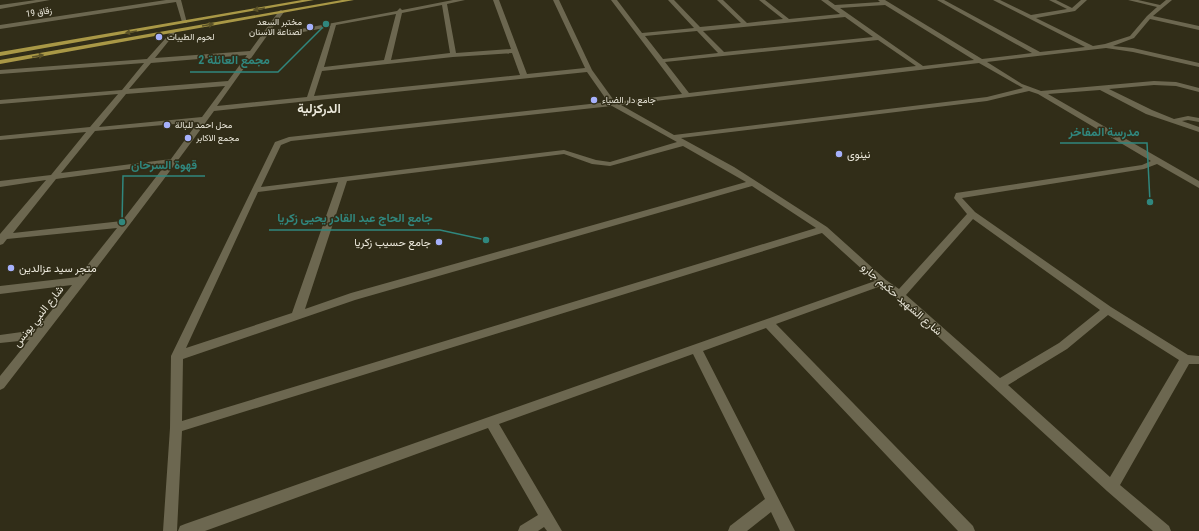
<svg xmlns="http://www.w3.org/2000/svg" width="1199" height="531" viewBox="0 0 1199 531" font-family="'Roboto Condensed',Vazirmatn,sans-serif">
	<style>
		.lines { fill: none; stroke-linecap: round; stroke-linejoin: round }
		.minor { fill: #6c6750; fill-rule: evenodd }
		.major { fill: #a99846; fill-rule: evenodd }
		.oneway { fill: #5b5228 }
		.poi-dot { fill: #a6b1fc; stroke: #312d18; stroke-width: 1.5 }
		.labels { text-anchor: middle; stroke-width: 3; stroke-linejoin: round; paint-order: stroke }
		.far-street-label { font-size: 9px; fill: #ece9dc; stroke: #312d18 }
		.far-poi-label { font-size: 9px; fill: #ece9dc; stroke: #312d18; text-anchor: start }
		.poi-label { font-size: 11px; fill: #ece9dc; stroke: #312d18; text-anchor: start }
		.street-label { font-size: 11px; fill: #ece9dc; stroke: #312d18 }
		.far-district-label { font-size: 13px; font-weight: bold; fill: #ece9dc; stroke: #312d18 }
		.leader { fill: none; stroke: #30877e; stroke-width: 1.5 }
		.callout-dot { fill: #30877e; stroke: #312d18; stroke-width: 1.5 }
		.callout-label { font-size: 12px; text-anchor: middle; font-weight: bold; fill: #30877e; stroke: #312d18; stroke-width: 3; stroke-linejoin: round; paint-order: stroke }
	</style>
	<rect width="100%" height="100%" fill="#312d18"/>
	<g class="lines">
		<path class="minor" d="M 36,0 L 50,0 L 0,9 L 0,5 Z
			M 166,0 L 181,0 L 187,23 L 182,22 L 176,2 L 0,29 L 0,25 Z
			M 453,0 L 465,0 L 447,4 L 456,53 L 511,49 L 493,0 L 499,0 L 527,74 L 585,68 L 553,0 L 559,0 L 592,70 L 615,102 L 682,94 L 611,0 L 617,0 L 642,33 L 694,28 L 668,0 L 674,0 L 700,27 L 741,23 L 717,0 L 723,0 L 747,23 L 783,19 L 759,0 L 765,0 L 789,19 L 840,14 L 821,0 L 828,0 L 835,5 L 880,2 L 878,0 L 885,0 L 982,59 L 1032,53 L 937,0 L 944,0 L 1040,52 L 1085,47 L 993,0 L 1000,0 L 1031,15 L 1067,9 L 1049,0 L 1056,0 L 1072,8 L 1081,0 L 1087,0 L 1075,11 L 1036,18 L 1093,46 L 1105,44 L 1130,36 L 1147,16 L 1157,7 L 1128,0 L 1138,0 L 1160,5 L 1166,0 L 1172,0 L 1153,16 L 1199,26 L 1199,30 L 1150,19 L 1134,38 L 1113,46 L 1133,48 L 1199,63 L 1199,67 L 1133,52 L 1106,48 L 987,62 L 1022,84 L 1041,91 L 1154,81 L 1176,82 L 1199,88 L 1199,92 L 1176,86 L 1154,85 L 1109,89 L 1152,110 L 1174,119 L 1188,116 L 1199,118 L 1199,122 L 1188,120 L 1182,121 L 1199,127 L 1199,132 L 1146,114 L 1100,90 L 1048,94 L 1199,181 L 1199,188 L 1157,164 L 1144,169 L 962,198 L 975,212 L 1111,307 L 1188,355 L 1199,356 L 1199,364 L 1189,364 L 1120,485 L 1169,526 L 1171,531 L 1153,531 L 1107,491 L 896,298 L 881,286 L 776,324 L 973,526 L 975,531 L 958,531 L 766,328 L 703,351 L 795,531 L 780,531 L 771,512 L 747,531 L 728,531 L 730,526 L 765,499 L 693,354 L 499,424 L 562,531 L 547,531 L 544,527 L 538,531 L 518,531 L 520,526 L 538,515 L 488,428 L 205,531 L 178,531 L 180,526 L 185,524 L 875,281 L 822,233 L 182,431 L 177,531 L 163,531 L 170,428 L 171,356 L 275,142 L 289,137 L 608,102 L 587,72 L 214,111 C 147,204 74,297 4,388 L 0,390 L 0,376 L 29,340 L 0,343 L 0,335 L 36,330 L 72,285 L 0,294 L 0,286 L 78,277 L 117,228 L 7,239 L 3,244 L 0,245 L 0,234 L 46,180 L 0,187 L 0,181 L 51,175 L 86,132 L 0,140 L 0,136 L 90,127 L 118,94 L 0,104 L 0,100 L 122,90 L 144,63 L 0,74 L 0,70 L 147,59 L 173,30 L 176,32 L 155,58 L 250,51 L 279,11 L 281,10 L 284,12 L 217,106 L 307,97 L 330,27 L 292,34 L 290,33 L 290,31 L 397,11 L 400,8 L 402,10 ZM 442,5 L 450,53 L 391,60 L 402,13 ZM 885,5 L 974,60 L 923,66 L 840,8 ZM 396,14 L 384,60 L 324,67 L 336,25 ZM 845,17 L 873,37 L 724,52 L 703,31 ZM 697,31 L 718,53 L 663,59 L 645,36 ZM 878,40 L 916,66 L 689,93 L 665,62 ZM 512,53 L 520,75 L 314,96 L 322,71 L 453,57 ZM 247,55 L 228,81 L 129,89 L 151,63 ZM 979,63 L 1023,88 L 987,97 L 674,135 L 621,105 ZM 225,86 L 202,117 L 99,127 L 126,94 ZM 1029,91 L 1038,94 L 1151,161 L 1142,165 L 956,193 L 954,198 L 967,214 L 899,289 L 886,280 L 827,227 L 734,167 L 681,138 L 987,101 ZM 612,106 L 677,142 L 610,162 L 596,160 L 564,150 L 261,187 L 281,145 L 291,141 ZM 198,122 L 171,159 L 61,173 L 95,131 ZM 683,146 L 746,182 L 351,293 L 305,309 L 347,181 L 564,154 L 592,164 L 610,166 ZM 166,164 L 122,221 L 13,233 L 56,179 ZM 338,182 L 292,313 L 186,348 L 258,192 ZM 752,186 L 816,228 L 182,421 L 183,359 L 355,300 ZM 973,219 L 1100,310 L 1059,343 L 1000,378 L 906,295 ZM 1108,315 L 1179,360 L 1110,477 L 1008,385 L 1067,349 Z"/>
		<path class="major" d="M 302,0 L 314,0 L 0,56 L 0,52 Z
			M 342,0 L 354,0 L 0,64 L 0,60 Z"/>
	</g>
	<defs><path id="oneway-solid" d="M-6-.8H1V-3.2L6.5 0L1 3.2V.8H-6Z"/></defs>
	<g class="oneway">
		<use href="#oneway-solid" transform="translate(259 9) rotate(170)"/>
		<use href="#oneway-solid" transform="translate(208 25) rotate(-10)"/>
		<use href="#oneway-solid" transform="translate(131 32) rotate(170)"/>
		<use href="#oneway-solid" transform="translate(38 56) rotate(-10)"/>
	</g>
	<g class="poi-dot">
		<circle cx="310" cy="27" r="4"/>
		<circle cx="159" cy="37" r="4"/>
		<circle cx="594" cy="100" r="4"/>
		<circle cx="167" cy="125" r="4"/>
		<circle cx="188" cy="138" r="4"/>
		<circle cx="839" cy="154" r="4"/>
		<circle cx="439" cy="242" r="4"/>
		<circle cx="11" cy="268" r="4"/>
	</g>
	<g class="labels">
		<g class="far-street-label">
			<text transform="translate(39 12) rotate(-9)" y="3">زقاق 19</text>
		</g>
		<g class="far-poi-label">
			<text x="302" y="25" text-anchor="end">مختبر السعد<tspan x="302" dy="10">لصناعة الاسنان</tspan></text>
			<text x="167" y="40">لحوم الطيبات</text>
			<text x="602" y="103">جامع دار الضياء</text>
			<text x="175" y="128">محل احمد للبالة</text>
			<text x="196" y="141">مجمع الاكابر</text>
		</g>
		<g class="poi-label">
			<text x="847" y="158">نينوى</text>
			<text x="431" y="246" text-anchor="end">جامع حسيب زكريا</text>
			<text x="19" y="272">متجر سيد عزالدين</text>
		</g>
		<g class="street-label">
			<text transform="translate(902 299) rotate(41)" y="4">شارع الشهيد حكيم جارو</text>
			<text transform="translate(38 316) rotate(-52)" y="4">شارع النبي يونس</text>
		</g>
		<g class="far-district-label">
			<text x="319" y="113">الدركزلية</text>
		</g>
	</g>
	<path class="leader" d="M326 24L278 72H190M1150 202L1147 143H1060M122 222L123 176H205M486 240L440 230H269"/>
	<g class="callout-dot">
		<circle cx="326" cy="24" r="4"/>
		<circle cx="1150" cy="202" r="4"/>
		<circle cx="122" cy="222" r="4"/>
		<circle cx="486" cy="240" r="4"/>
	</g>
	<g class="callout-label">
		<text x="234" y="64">مجمع العائلة 2</text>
		<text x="1104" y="136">مدرسة المفاخر</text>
		<text x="164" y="169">قهوة السرحان</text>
		<text x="355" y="222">جامع الحاج عبد القادر يحيى زكريا</text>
	</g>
</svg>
